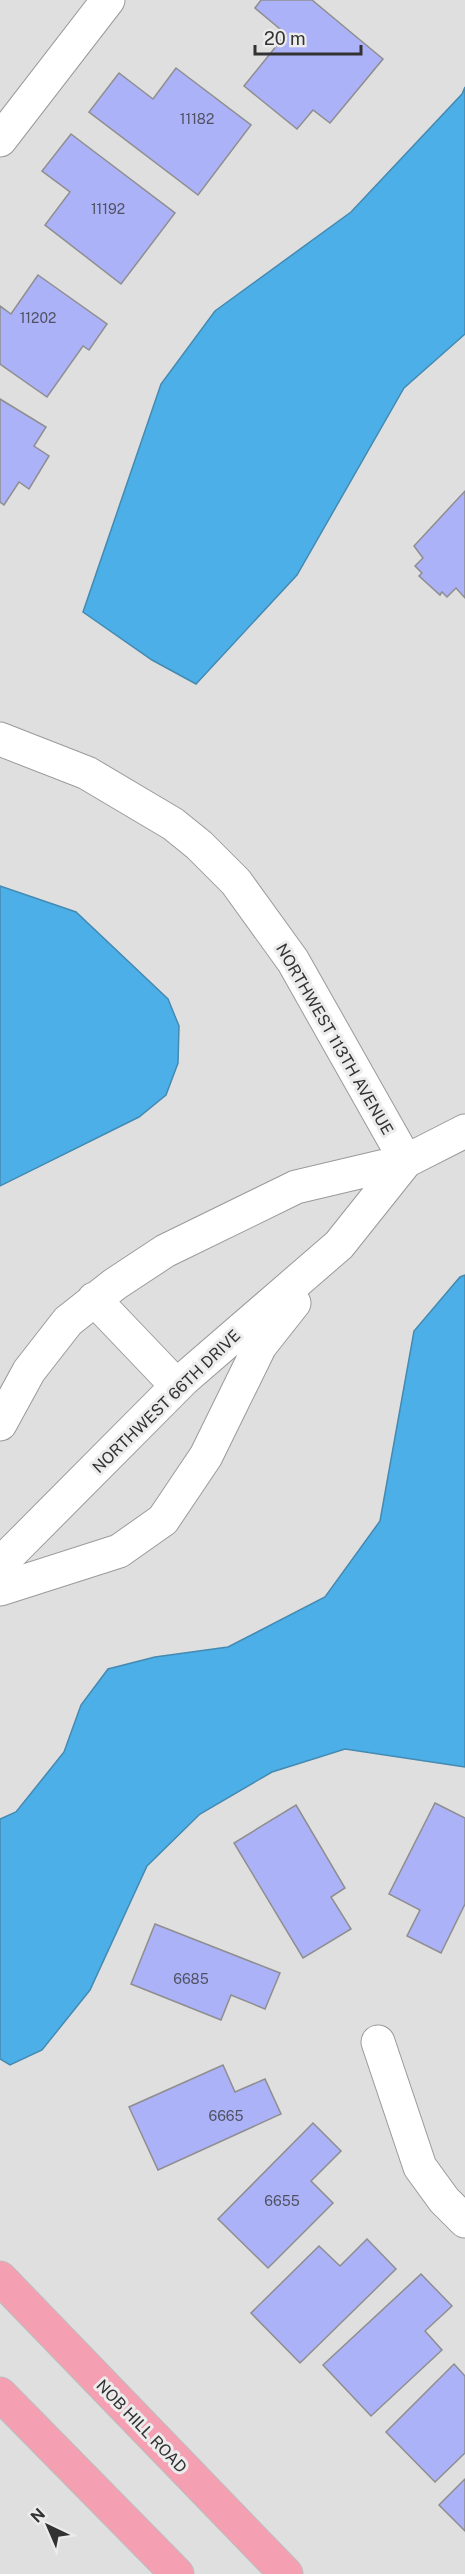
<svg xmlns="http://www.w3.org/2000/svg" width="465" height="2574" viewBox="0 0 465 2574" font-family="'Public Sans',sans-serif">
	<style>
		.water { fill: #4cafe8; stroke: #448ab1; stroke-width: 1.5 }
		.building { fill: #acb2f7; stroke: #8e8e8f; stroke-width: 1.5 }
		.lines { fill: none; stroke-linecap: round; stroke-linejoin: round }
		.minor-casing { stroke: #9a9a9b; stroke-width: 35 }
		.major-casing { stroke: #bdbdbd; stroke-width: 35 }
		.minor { stroke: #fff; stroke-width: 33 }
		.major { stroke: #f4a0b2; stroke-width: 33 }
		.labels { text-anchor: middle; stroke-width: 6; stroke-linejoin: round; paint-order: stroke }
		.number-label { font-size: 14px; fill: #505263 }
		.street-label { font-size: 16px; fill: #323232; stroke: #ececed }
	</style>
	<rect width="100%" height="100%" fill="#dfdfe0"/>
	<path class="water" d="M 465,87 L 465,334 L 404,388 L 297,575 L 196,684 L 152,660 L 83,612 L 161,384 L 215,311 L 351,212 L 462,94 Z
		M 0,886 L 76,912 L 168,999 L 179,1026 L 178,1063 L 166,1095 L 139,1117 L 0,1186 Z
		M 465,1275 L 465,1767 L 345,1749 L 272,1772 L 200,1814 L 147,1866 L 90,1990 L 42,2050 L 10,2065 L 0,2059 L 0,1819 L 16,1812 L 64,1752 L 81,1705 L 108,1669 L 155,1657 L 228,1647 L 325,1597 L 380,1521 L 414,1331 L 460,1277 Z"/>
	<path class="building" d="M 261,0 L 312,0 L 383,59 L 330,123 L 313,110 L 297,129 L 244,86 L 286,34 L 255,8 Z
		M 176,68 L 251,125 L 198,195 L 89,112 L 119,73 L 153,99 Z
		M 71,134 L 175,213 L 121,284 L 45,225 L 70,192 L 42,171 Z
		M 38,275 L 107,324 L 89,350 L 83,346 L 47,397 L 0,364 L 0,306 L 11,314 Z
		M 0,399 L 46,427 L 34,446 L 49,456 L 29,489 L 19,482 L 4,505 L 0,502 Z
		M 465,491 L 465,598 L 456,588 L 447,597 L 442,592 L 440,595 L 419,576 L 422,573 L 415,566 L 423,558 L 414,546 Z
		M 435,1803 L 465,1818 L 465,1904 L 441,1953 L 407,1936 L 420,1910 L 389,1894 Z
		M 296,1805 L 345,1888 L 331,1897 L 351,1929 L 303,1958 L 234,1843 Z
		M 155,1924 L 280,1973 L 265,2009 L 231,1995 L 221,2020 L 131,1984 Z
		M 223,2065 L 235,2092 L 265,2079 L 281,2114 L 158,2170 L 129,2107 Z
		M 313,2123 L 341,2151 L 311,2181 L 333,2203 L 268,2268 L 218,2219 Z
		M 367,2239 L 396,2269 L 300,2363 L 251,2313 L 319,2246 L 340,2266 Z
		M 421,2274 L 452,2306 L 425,2331 L 442,2350 L 371,2416 L 323,2365 Z
		M 454,2364 L 465,2376 L 465,2453 L 435,2482 L 386,2432 Z
		M 465,2479 L 465,2531 L 439,2505 Z"/>
	<g class="lines">
		<g class="minor-casing">
			<path id="minor" d="M 0,140 L 108,0
				M 0,739 L 87,773 L 173,824 L 199,845 L 236,882 L 293,961 L 406,1161
				M 94,1299 L 177,1386
				M 0,1424 L 29,1371 L 68,1321 L 115,1284 L 165,1251 L 296,1187 L 406,1161 L 465,1131
				M 0,1564 L 184,1379 L 339,1245 L 406,1161
				M 0,1589 L 119,1551 L 163,1520 L 206,1456 L 260,1346 L 294,1303
				M 378,2042 L 420,2167 L 444,2200 L 465,2221"/>
		</g>
		<g class="major-casing">
			<path id="major" d="M 0,2278 L 286,2574
				M 0,2394 L 177,2574"/>
		</g>
		<use href="#minor" class="minor"/>
		<use href="#major" class="major"/>
	</g>
	<g class="labels">
		<g class="number-label">
			<text x="197" y="124">11182</text>
			<text x="108" y="214">11192</text>
			<text x="38" y="323">11202</text>
			<text x="191" y="1984">6685</text>
			<text x="226" y="2121">6665</text>
			<text x="282" y="2206">6655</text>
		</g>
		<g class="street-label">
			<text transform="translate(335 1039) rotate(60)" y="6">NORTHWEST 113TH AVENUE</text>
			<text transform="translate(166 1401) rotate(-44)" y="6">NORTHWEST 66TH DRIVE</text>
			<text transform="translate(142 2426) rotate(46)" y="6">NOB HILL ROAD</text>
		</g>
	</g>
	<g transform="translate(48 2526) rotate(316)" stroke="#ececed" stroke-width="4.5" paint-order="stroke">
	<path d="M0-4.5L10 22L0 15L-10 22Z" fill="#323232"/>
	<text y="-9" font-size="16" font-weight="bold" text-anchor="middle" fill="#323232">N</text>
	</g>
	<path d="M255 45v9h106v-9" fill="none" stroke="#323232" stroke-width="3"/>
	<text x="264" y="45" font-size="18" fill="#323232" stroke="#ececed" stroke-width="4.5" paint-order="stroke">20 m</text>
</svg>
